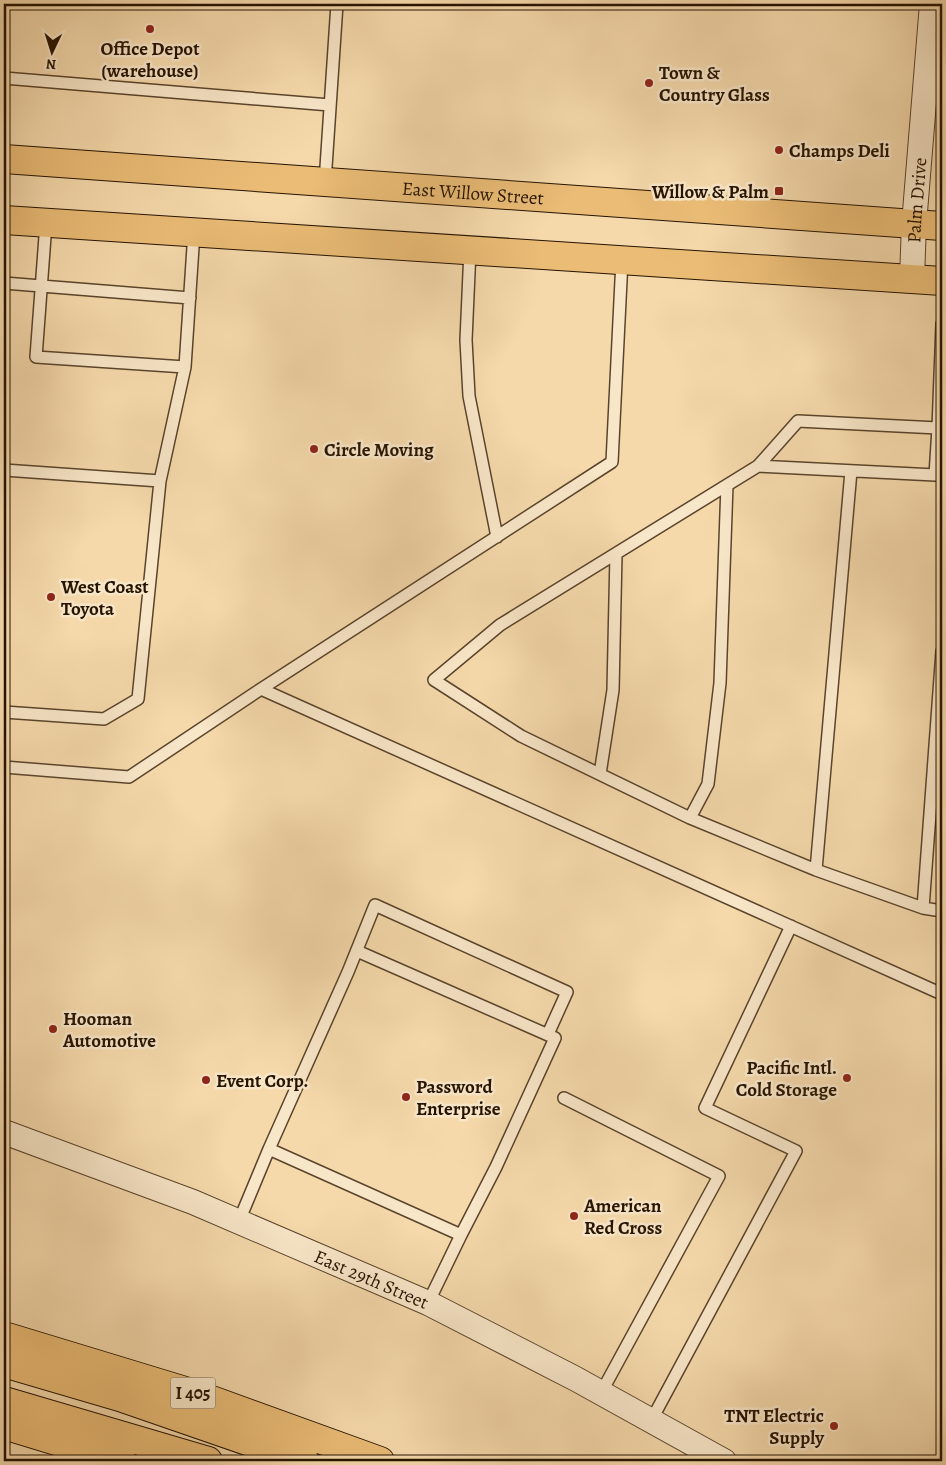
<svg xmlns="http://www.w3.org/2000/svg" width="946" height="1465" viewBox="0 0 946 1465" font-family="Alegreya,serif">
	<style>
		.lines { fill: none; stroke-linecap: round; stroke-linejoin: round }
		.lane-casing { stroke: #5a442b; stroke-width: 14 }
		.street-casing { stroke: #5a442b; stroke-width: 26 }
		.primary-casing { stroke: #261300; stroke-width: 30 }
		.highway-casing { stroke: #261300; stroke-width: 30 }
		.lane { stroke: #f8e6c8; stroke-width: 11 }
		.street { stroke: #f8e6c8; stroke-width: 24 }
		.primary { stroke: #eabc76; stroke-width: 28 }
		.highway { stroke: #eabc76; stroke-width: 28 }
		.poi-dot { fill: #8f2418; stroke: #f8e6c8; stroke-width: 2 }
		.labels { text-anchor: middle; stroke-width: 5; stroke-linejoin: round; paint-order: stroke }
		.shield { fill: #f8e6c8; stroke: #65523c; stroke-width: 1 }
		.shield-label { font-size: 18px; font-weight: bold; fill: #261300 }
		.poi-label { font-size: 19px; font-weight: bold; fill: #261300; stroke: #f8e6c8; text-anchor: start }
		.street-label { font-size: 19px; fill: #261300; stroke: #f8e6c8 }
	</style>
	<rect width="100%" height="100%" fill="#f5d9ab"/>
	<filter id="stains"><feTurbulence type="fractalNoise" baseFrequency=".004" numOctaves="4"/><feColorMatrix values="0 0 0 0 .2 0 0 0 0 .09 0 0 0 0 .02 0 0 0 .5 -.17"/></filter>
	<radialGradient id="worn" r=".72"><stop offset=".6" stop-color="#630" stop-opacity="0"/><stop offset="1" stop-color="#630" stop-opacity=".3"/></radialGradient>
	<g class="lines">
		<g class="lane-casing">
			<path id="lane" d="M 4,78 L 330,105
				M 325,182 L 337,4
				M 46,223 L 36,357 L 185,367
				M 470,250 L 466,340 L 469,396 L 497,537
				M 4,283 L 190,298
				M 942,324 L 938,428 L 798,421 L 758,466 L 500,625 L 434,680 L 521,736 L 690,818 L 816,870 L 923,908 L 942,911
				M 758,466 L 935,475 L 942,475
				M 4,470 L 160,481 L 185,367 L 194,232
				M 935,475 L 938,428
				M 261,689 L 942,994
				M 4,712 L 104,719 L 138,699 L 160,481
				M 4,767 L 129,777 L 261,689 L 612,462 L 622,260
				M 600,774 L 613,690 L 616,554
				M 690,818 L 708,784 L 720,683 L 727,485
				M 816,870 L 851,471
				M 923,908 L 942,651
				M 357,951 L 555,1038 L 496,1167 L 461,1235
				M 564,1098 L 719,1176 L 601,1393
				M 269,1149 L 348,972 L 375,905 L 567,992 L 548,1034
				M 239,1221 L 269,1149 L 461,1235 L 428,1303
				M 651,1421 L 796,1151 L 705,1108 L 791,926"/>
		</g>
		<g class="street-casing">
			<g id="street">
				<path id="s1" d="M 912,278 L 914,224 L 932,4"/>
				<path id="s2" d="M 4,1132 L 193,1202 L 428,1303 L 576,1379 L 724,1461"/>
			</g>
		</g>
		<g class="primary-casing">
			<g id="primary">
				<path id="s3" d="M 4,159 L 942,226"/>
				<path d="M 4,220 L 942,281"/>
			</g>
		</g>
		<g class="highway-casing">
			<path id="highway" d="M 4,1336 L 195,1394 L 380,1461
				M 4,1363 L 120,1397 L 305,1461
				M 4,1401 L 208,1461
				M 4,1425 L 122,1461"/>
		</g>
		<use href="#lane" class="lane"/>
		<use href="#street" class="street"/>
		<use href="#primary" class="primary"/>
		<use href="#highway" class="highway"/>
	</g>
	<g class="poi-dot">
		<circle cx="150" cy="29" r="5"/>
		<circle cx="649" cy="83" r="5"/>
		<circle cx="779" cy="150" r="5"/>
		<rect x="774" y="186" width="10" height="10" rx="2.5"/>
		<circle cx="314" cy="449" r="5"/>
		<circle cx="51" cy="597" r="5"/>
		<circle cx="53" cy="1029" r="5"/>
		<circle cx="847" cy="1078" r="5"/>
		<circle cx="206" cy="1080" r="5"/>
		<circle cx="406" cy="1097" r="5"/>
		<circle cx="574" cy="1216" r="5"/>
		<circle cx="834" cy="1426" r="5"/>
	</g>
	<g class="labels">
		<rect class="shield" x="170.5" y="1377.5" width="45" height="31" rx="4"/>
		<g class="shield-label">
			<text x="193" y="1399">I 405</text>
		</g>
		<g class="poi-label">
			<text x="150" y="55" text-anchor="middle">Office Depot<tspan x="150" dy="22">(warehouse)</tspan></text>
			<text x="659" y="79">Town &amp;<tspan x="659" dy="22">Country Glass</tspan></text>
			<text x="789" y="157">Champs Deli</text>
			<text x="769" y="198" text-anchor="end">Willow &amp; Palm</text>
			<text x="324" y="456">Circle Moving</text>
			<text x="61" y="593">West Coast<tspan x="61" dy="22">Toyota</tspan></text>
			<text x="63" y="1025">Hooman<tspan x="63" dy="22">Automotive</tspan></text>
			<text x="837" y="1074" text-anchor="end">Pacific Intl.<tspan x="837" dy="22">Cold Storage</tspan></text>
			<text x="216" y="1087">Event Corp.</text>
			<text x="416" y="1093">Password<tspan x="416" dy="22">Enterprise</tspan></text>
			<text x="584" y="1212">American<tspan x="584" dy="22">Red Cross</tspan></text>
			<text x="824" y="1422" text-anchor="end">TNT Electric<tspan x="824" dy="22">Supply</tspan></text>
		</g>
		<g class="street-label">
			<text dy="7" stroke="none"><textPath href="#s3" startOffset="470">East Willow Street</textPath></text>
			<text dy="7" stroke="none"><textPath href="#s1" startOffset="78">Palm Drive</textPath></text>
			<text dy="7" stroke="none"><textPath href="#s2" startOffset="396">East 29th Street</textPath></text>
		</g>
	</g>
	<rect width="946" height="1465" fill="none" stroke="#f5d9ab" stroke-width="20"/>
	<rect x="5" y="5" width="936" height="1455" fill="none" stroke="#261300" stroke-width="2.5"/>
	<rect x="10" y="10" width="926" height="1445" fill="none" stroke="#261300"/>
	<g transform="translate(52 52) rotate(184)" stroke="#f8e6c8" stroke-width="4" paint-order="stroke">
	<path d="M0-4L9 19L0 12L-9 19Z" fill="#261300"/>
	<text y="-8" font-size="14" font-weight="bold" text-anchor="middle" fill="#261300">N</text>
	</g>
	<rect width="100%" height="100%" filter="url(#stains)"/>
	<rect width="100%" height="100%" fill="url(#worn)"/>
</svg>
